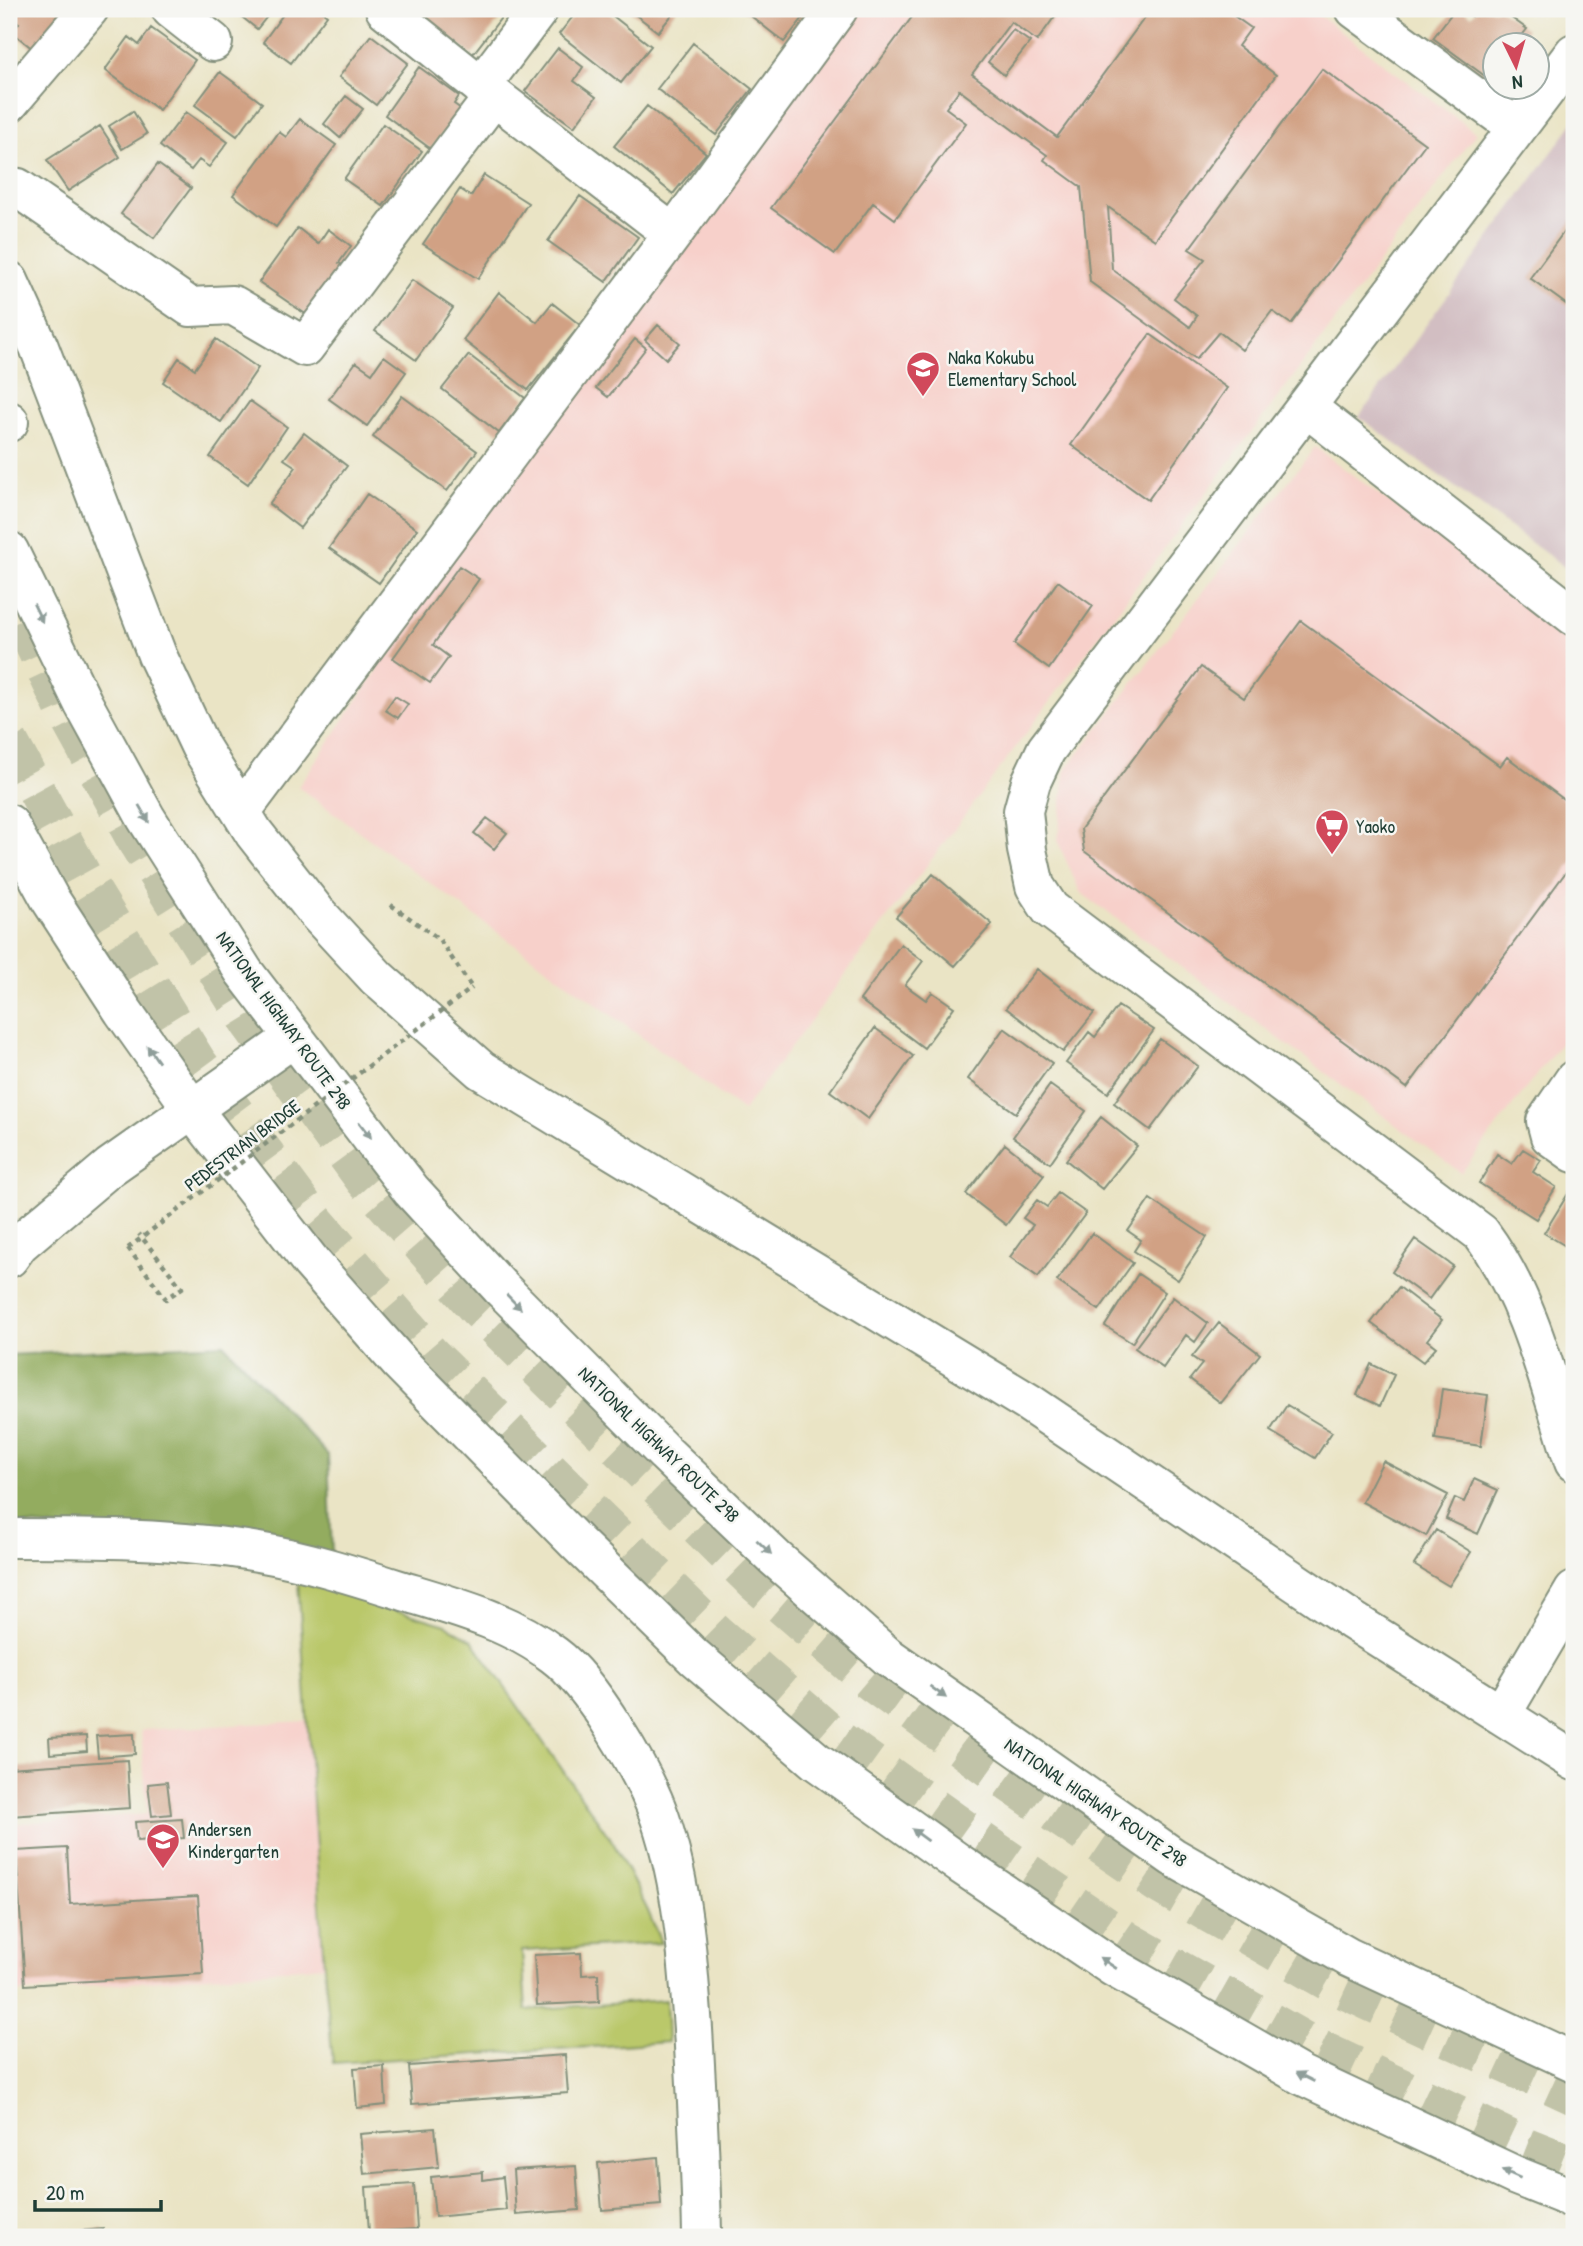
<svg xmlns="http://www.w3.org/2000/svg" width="1583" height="2246" viewBox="0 0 1583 2246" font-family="'Patrick Hand',sans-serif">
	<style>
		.built { fill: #f7d0ca }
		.industrial { fill: #d2bec2 }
		.green { fill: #bac86a; stroke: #6c824f; stroke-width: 2 }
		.forest { fill: #93ac5e; stroke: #597449; stroke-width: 2 }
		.building { fill: #d1a184 }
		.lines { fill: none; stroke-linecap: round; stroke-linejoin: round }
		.highway-tunnel { stroke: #c1c3a8; stroke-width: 38; stroke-dasharray: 38 19; stroke-linecap: butt }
		.minor-casing { stroke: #84907c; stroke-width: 42 }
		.highway-casing { stroke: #84907c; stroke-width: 42 }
		.path { stroke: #84907c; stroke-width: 4.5; stroke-dasharray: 5 5; stroke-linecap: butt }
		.minor { stroke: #fff; stroke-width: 38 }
		.highway { stroke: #fff; stroke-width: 38 }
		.path-bridge { stroke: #84907c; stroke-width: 4.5; stroke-dasharray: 5 5; stroke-linecap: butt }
		.oneway { fill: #8f9e9a }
		.labels { text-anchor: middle; stroke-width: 5; stroke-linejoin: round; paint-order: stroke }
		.poi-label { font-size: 19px; fill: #1f3d34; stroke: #f6f6f2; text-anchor: start }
		.street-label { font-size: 19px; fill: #1f3d34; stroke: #f6f6f2 }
	</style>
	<rect width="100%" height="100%" fill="#f6f6f2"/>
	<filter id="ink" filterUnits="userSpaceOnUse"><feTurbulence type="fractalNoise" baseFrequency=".0143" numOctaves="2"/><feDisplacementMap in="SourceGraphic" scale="14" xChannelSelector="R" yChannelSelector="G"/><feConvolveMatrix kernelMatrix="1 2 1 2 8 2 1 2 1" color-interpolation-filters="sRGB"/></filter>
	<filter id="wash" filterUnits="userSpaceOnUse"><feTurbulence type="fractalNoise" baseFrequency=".00686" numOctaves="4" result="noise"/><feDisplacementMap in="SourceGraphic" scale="28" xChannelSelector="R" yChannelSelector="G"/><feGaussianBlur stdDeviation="1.57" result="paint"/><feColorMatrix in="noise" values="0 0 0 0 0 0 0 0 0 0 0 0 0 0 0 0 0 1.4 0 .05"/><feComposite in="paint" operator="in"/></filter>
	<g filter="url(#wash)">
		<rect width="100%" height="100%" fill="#eae4c5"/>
		<path class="built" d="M 857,9 L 1311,9 L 1476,133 L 743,1111 L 298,787 L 378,670 L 373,662 Z
			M 1315,447 L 1574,639 L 1574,1026 L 1461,1173 L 1080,892 L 1058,842 L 1065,771 Z
			M 307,1721 L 324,1966 L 13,1993 L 9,1917 L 9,1824 L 147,1814 L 141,1730 Z"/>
		<path class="industrial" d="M 1574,122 L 1574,574 L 1359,417 Z"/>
		<path class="green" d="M 298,1581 L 446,1625 L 472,1640 L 614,1844 L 648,1911 L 661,1943 L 522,1951 L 526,2010 L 666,2000 L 668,2042 L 333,2063 L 324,1966 Z"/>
		<path class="forest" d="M 224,1344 L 328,1455 L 332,1553 L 9,1523 L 9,1355 Z"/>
		<g id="blocks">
			<path class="building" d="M 21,9 L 67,9 L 34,50 L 12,32 L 19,23 L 13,19 Z
				M 232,9 L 273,9 L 257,29 Z
				M 287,9 L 319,9 L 327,15 L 291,63 L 263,42 Z
				M 418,9 L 506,9 L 507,10 L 472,55 L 416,11 Z
				M 579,9 L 604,9 L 651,46 L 621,83 L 559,34 Z
				M 628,9 L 677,9 L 658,32 Z
				M 742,9 L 810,9 L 784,42 Z
				M 918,9 L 1045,9 L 1055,16 L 1037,41 L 1011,22 L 972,74 L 1057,137 L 1151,9 L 1224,9 L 1251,28 L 1238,46 L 1276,75 L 1155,240 L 1108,207 L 1112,269 L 1190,327 L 1197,316 L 1174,298 L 1205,259 L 1189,249 L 1322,69 L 1425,144 L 1291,324 L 1272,311 L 1242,350 L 1219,332 L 1196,359 L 1090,282 L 1081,187 L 1044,160 L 1047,155 L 959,90 L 946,108 L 966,123 L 895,219 L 873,203 L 835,254 L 771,208 Z
				M 1455,9 L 1462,9 L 1472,16 L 1477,9 L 1499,9 L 1527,29 L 1514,46 L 1496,46 L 1496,71 L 1489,79 L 1433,38 Z
				M 151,28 L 195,60 L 159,110 L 105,70 L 129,37 L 139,45 Z
				M 1013,30 L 1030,42 L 1004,75 L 988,62 Z
				M 371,35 L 408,63 L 376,105 L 339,77 Z
				M 693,43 L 752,89 L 716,135 L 657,89 Z
				M 558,48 L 583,67 L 574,81 L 596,97 L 574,127 L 525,91 Z
				M 419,67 L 459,96 L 454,104 L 461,109 L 431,149 L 385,115 Z
				M 220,72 L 262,103 L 237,136 L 195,105 Z
				M 346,96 L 363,109 L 340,138 L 324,124 Z
				M 647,106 L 706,153 L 673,194 L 614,146 Z
				M 133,111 L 147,134 L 122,149 L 109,126 Z
				M 186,112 L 228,142 L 209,167 L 199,160 L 191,170 L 160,146 Z
				M 300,119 L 336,145 L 276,227 L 233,195 L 279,132 L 286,137 Z
				M 383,124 L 422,151 L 383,206 L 344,179 Z
				M 100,126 L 120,157 L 68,191 L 47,160 Z
				M 158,164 L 191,188 L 154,238 L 121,214 Z
				M 484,175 L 528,203 L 478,279 L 423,244 L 460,189 L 471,196 Z
				M 580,196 L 638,237 L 606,282 L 548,241 Z
				M 1574,218 L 1574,310 L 1530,278 Z
				M 298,228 L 318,244 L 328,229 L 351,246 L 339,263 L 345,267 L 310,317 L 259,282 Z
				M 412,280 L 453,308 L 416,360 L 375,331 Z
				M 499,292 L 537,322 L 552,303 L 580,325 L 528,390 L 463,340 Z
				M 658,325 L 680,343 L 666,359 L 645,340 Z
				M 1150,334 L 1227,388 L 1148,500 L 1071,445 Z
				M 216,339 L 258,368 L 221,422 L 163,382 L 179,358 L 195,369 Z
				M 635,339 L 646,348 L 608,397 L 596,388 Z
				M 469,355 L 525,398 L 499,433 L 442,389 Z
				M 384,356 L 406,372 L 367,426 L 329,399 L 356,362 L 372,373 Z
				M 402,396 L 477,451 L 447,491 L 373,437 Z
				M 250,401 L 287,427 L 248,484 L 210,457 Z
				M 304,433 L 347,466 L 300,528 L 269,504 L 296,467 L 284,459 Z
				M 367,494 L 417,529 L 379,583 L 329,548 Z
				M 459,566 L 479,579 L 433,645 L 449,657 L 430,683 L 393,658 Z
				M 1058,581 L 1093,606 L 1049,669 L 1014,644 Z
				M 1301,621 L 1500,766 L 1507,757 L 1574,807 L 1574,861 L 1407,1088 L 1084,851 L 1081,829 L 1201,667 L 1244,698 Z
				M 395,696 L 408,704 L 398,718 L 385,710 Z
				M 487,818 L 507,833 L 494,849 L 474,833 Z
				M 933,874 L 992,924 L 955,966 L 896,917 Z
				M 901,944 L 923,961 L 905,985 L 926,1000 L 932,992 L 954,1007 L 924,1048 L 860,1000 Z
				M 1037,969 L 1094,1013 L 1063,1052 L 1006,1008 Z
				M 1118,1006 L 1154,1030 L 1108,1093 L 1066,1063 L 1089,1032 L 1095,1037 Z
				M 875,1028 L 913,1056 L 868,1119 L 830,1091 Z
				M 1004,1028 L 1052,1063 L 1016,1113 L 968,1079 Z
				M 1160,1039 L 1198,1066 L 1150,1130 L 1114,1103 Z
				M 1050,1085 L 1086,1111 L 1050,1163 L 1013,1137 Z
				M 1101,1117 L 1137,1146 L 1102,1189 L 1066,1160 Z
				M 1005,1144 L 1044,1175 L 1006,1225 L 966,1194 Z
				M 1523,1149 L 1541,1160 L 1533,1172 L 1556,1187 L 1536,1219 L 1479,1183 L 1497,1154 L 1512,1164 Z
				M 1574,1184 L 1574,1251 L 1544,1233 Z
				M 1058,1193 L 1086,1213 L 1038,1277 L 1010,1257 L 1033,1225 L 1023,1218 L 1037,1200 L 1047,1207 Z
				M 1150,1199 L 1207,1237 L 1178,1280 L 1134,1251 L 1141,1240 L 1128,1231 Z
				M 1092,1233 L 1133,1263 L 1099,1310 L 1057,1281 Z
				M 1415,1239 L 1453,1266 L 1429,1299 L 1392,1272 Z
				M 1138,1274 L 1165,1292 L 1132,1343 L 1105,1326 Z
				M 1399,1287 L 1442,1320 L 1427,1340 L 1436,1347 L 1423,1362 L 1371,1323 Z
				M 1173,1297 L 1208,1323 L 1195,1342 L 1186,1335 L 1163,1368 L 1135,1348 Z
				M 1219,1323 L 1260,1354 L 1221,1403 L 1190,1379 L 1202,1364 L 1192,1357 Z
				M 1371,1364 L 1394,1375 L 1380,1406 L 1357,1395 Z
				M 1442,1389 L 1488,1395 L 1481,1446 L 1435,1439 Z
				M 1287,1405 L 1332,1432 L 1315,1458 L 1270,1431 Z
				M 1383,1461 L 1448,1495 L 1426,1536 L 1362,1502 Z
				M 1474,1479 L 1498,1490 L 1478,1534 L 1446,1519 L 1455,1498 L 1464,1502 Z
				M 1436,1530 L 1471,1552 L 1449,1586 L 1414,1565 Z
				M 134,1734 L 135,1754 L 98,1757 L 96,1736 Z
				M 86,1736 L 87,1751 L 50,1754 L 49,1738 Z
				M 127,1760 L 130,1808 L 10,1816 L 9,1768 Z
				M 167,1782 L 171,1814 L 152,1816 L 148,1784 Z
				M 182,1819 L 184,1838 L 137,1841 L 135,1822 Z
				M 67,1848 L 70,1904 L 198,1896 L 203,1974 L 25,1985 L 16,1851 Z
				M 581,1953 L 582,1975 L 598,1974 L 599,2002 L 537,2005 L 534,1955 Z
				M 565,2055 L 568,2093 L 412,2104 L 409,2066 Z
				M 384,2066 L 386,2105 L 357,2108 L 354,2068 Z
				M 435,2128 L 439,2167 L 364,2174 L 360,2134 Z
				M 658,2157 L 661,2205 L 602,2210 L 598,2163 Z
				M 576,2166 L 579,2210 L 516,2215 L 513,2170 Z
				M 483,2172 L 483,2180 L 503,2177 L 506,2210 L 435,2217 L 431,2177 Z
				M 414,2184 L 417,2229 L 369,2232 L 366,2187 Z
				M 103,2229 L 103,2237 L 55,2237 L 54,2233 Z"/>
		</g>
	</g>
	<g filter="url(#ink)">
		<use href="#blocks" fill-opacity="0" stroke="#84907c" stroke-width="2"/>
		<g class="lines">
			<path class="highway-tunnel" d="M 22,620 L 64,710 L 137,843 L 249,1023 L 364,1180 L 477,1309 L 754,1582 L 869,1681 L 1010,1784 L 1159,1885 L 1337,1987 L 1574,2096
				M 9,741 L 83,876 L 197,1061 L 313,1218 L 430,1353 L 714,1631 L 833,1735 L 976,1837 L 1127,1940 L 1314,2046 L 1526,2146 L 1574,2165"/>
			<g class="minor-casing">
				<path id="minor" d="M 171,9 L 213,42
					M 385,9 L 481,86 L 673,234
					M 1355,9 L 1516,127
					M 1574,53 L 1046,750 L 1031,782 L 1023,811 L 1027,850 L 1035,886 L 1050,909 L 1481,1233 C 1530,1299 1549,1385 1574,1462
					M 481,86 L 539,9
					M 9,103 L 89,9
					M 9,192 L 18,188 L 190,307 L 233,305 L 305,347 L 494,96
					M 9,281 L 39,347 L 157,655 L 200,746 L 254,833 L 317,913 L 377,978 L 481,1070 L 1029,1403 L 1353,1621 L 1574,1761
					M 1306,407 L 1574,616
					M 9,421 L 9,422
					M 241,812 L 673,234 L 838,9
					M 1574,1080 L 1546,1121 L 1550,1136 L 1574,1153
					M 9,1258 L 19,1244 L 110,1167 L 293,1038
					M 9,1538 C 90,1538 178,1538 258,1552 C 311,1561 362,1578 413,1594 C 463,1609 512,1623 554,1655 C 591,1682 645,1774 660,1818 C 683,1886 688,1959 693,2029 C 697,2099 701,2168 702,2237
					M 1501,1715 L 1574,1591"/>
			</g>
			<g class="highway-casing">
				<path id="highway" d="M 9,551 L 83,703 L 146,818 L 244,972 L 411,1190 L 500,1287 L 665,1453 L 775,1558 L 887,1656 L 1173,1857 L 1348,1957 L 1574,2062
					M 9,824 L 50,899 L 123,1011 L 193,1110 L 311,1262 L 400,1363 L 577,1543 L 694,1657 L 816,1761 L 960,1864 L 1113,1967 L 1301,2075 L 1514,2175 L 1574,2199"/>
			</g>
			<path class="path" d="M 391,905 L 439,939 L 472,988
				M 128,1248 L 166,1299 L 182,1288 L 139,1234"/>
			<use href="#minor" class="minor"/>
			<use href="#highway" class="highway"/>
			<path class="path-bridge" d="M 128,1248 L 472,988"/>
		</g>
		<defs><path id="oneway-solid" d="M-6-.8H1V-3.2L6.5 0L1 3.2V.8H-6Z" transform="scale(1.75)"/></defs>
		<g class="oneway">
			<use href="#oneway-solid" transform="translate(38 613) rotate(64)"/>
			<use href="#oneway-solid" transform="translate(144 814) rotate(60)"/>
			<use href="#oneway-solid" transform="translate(153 1054) rotate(-125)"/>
			<use href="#oneway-solid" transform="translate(365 1130) rotate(52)"/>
			<use href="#oneway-solid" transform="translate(514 1302) rotate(45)"/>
			<use href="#oneway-solid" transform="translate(764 1547) rotate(44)"/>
			<use href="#oneway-solid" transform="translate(938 1692) rotate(36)"/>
			<use href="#oneway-solid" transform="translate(920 1835) rotate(-144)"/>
			<use href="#oneway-solid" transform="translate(1108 1963) rotate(-147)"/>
			<use href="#oneway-solid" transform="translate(1305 2077) rotate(-153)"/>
			<use href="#oneway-solid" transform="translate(1511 2174) rotate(-156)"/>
		</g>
	</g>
	<defs>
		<g id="school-pin" transform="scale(1.75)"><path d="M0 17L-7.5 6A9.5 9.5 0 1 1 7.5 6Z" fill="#d1495b" stroke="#f6f6f2"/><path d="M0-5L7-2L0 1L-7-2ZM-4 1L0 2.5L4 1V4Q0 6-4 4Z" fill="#fff"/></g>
		<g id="supermarket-pin" transform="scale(1.75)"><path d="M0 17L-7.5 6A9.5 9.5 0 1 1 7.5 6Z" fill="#d1495b" stroke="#f6f6f2"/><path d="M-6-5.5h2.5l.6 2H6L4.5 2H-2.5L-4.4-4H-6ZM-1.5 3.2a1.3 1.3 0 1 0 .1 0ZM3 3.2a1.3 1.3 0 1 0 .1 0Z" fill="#fff"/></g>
	</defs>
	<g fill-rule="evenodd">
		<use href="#school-pin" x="923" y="368"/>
		<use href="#supermarket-pin" x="1332" y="826"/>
		<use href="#school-pin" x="163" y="1840"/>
	</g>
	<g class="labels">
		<g class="poi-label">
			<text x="948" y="364">Naka Kokubu<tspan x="948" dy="22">Elementary School</tspan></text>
			<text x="1356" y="833">Yaoko</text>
			<text x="188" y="1836">Andersen<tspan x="188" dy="22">Kindergarten</tspan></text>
		</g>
		<g class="street-label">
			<text transform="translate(284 1020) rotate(54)" y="7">NATIONAL HIGHWAY ROUTE 298</text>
			<text transform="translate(242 1145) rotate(-37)" y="7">PEDESTRIAN BRIDGE</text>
			<text transform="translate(659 1444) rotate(44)" y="7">NATIONAL HIGHWAY ROUTE 298</text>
			<text transform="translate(1096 1802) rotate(34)" y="7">NATIONAL HIGHWAY ROUTE 298</text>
		</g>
	</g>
	<rect width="1583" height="2246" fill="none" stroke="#f6f6f2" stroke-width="35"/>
	<g transform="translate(1516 66) rotate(175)"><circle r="33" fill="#f6f6f2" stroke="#a0aca6" stroke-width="2"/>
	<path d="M0-5L12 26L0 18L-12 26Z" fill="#d1495b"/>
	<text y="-10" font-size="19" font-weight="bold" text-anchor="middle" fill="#1f3d34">N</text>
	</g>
	<path d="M35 2200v10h126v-10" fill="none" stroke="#1f3d34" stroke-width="3.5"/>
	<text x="46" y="2200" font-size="21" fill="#1f3d34" stroke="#f6f6f2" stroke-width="5" paint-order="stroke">20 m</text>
</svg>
